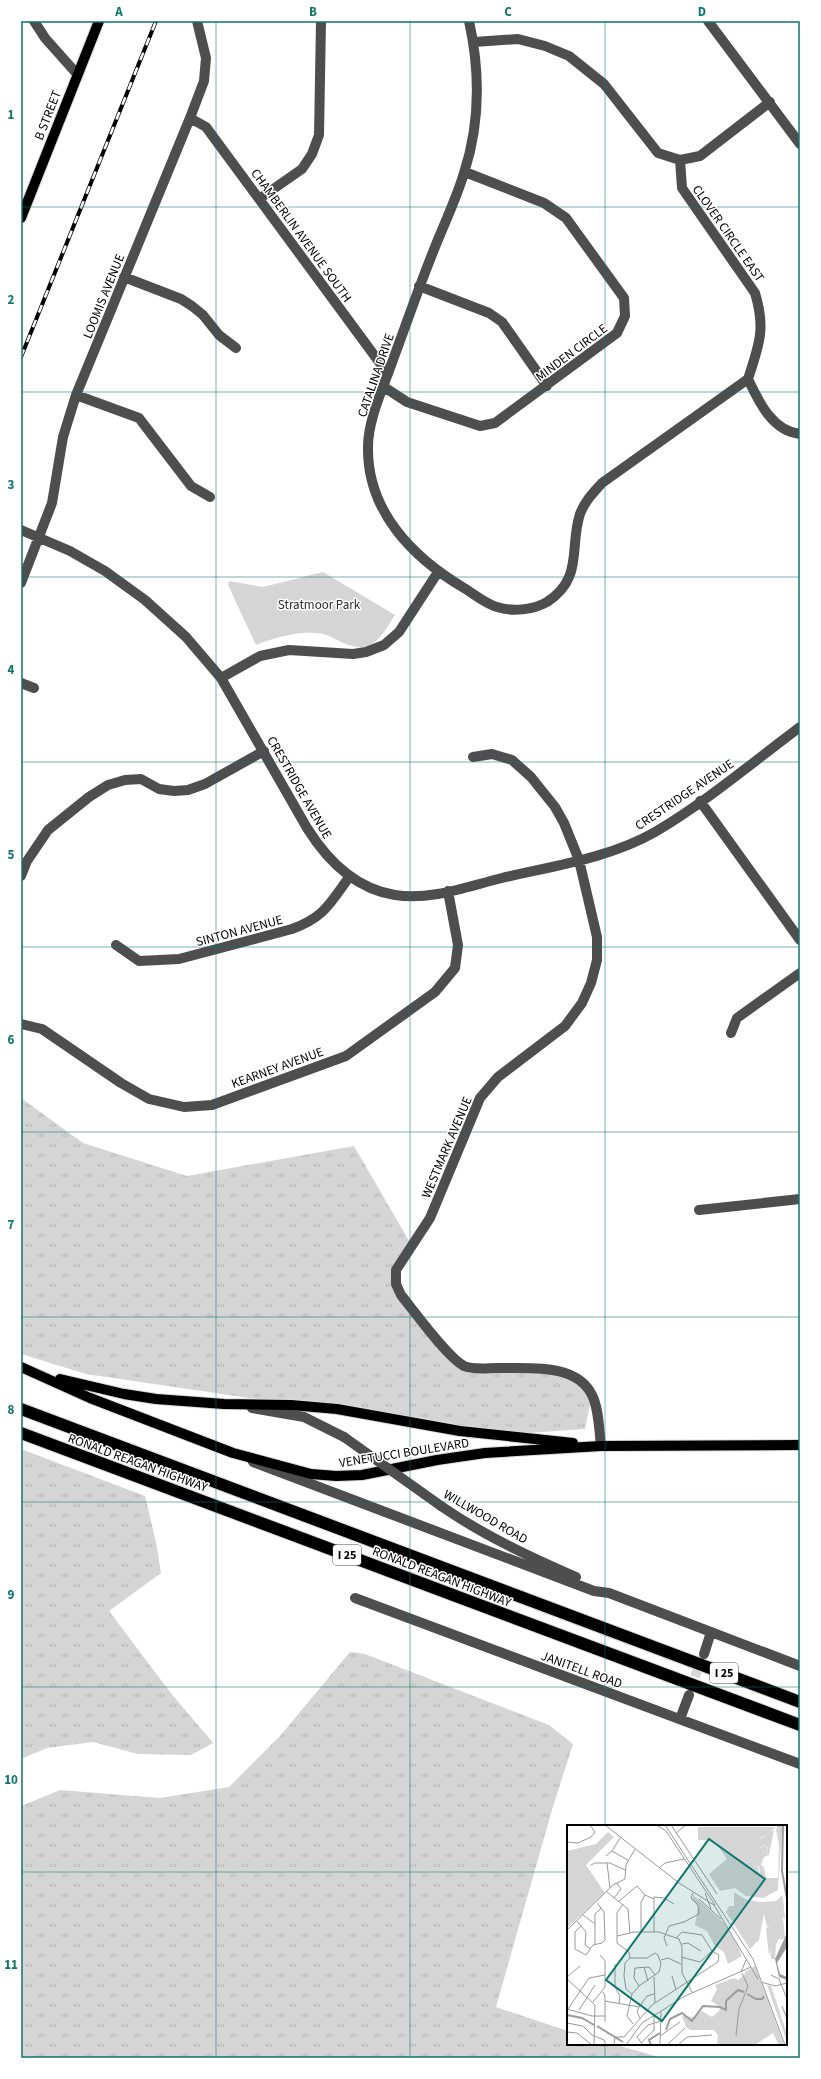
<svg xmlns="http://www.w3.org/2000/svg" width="821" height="2079" viewBox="0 0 821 2079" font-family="'Source Sans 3',sans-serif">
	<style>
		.grass { fill: url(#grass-tufts) }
		.park { fill: #d5d5d5 }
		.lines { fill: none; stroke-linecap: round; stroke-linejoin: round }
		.minor-tunnel { stroke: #d9d9d9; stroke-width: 10; stroke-dasharray: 10 5; stroke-linecap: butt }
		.major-casing { stroke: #dbdbdb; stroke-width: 12 }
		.highway-casing { stroke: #dbdbdb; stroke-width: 14 }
		.minor { stroke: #4e4e4e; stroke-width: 10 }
		.major { stroke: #000; stroke-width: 10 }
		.highway { stroke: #000; stroke-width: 12 }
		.rail-casing { stroke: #000; stroke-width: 4 }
		.rail { stroke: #fff; stroke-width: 2.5; stroke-dasharray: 8; stroke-linecap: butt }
		.minor-bridge { stroke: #4e4e4e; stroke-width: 10 }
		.grid { fill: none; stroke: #0f766e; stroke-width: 1; stroke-opacity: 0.55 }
		.labels { text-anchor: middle; stroke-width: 3; stroke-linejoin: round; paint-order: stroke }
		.shield { fill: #fff; stroke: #4c4c4c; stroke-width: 1 }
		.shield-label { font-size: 12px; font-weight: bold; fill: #000 }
		.street-label { font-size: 13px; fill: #000; stroke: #fff }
		.park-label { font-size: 13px; fill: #2c2c2c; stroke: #fff }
		.inset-river { fill: none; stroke: #9c9c9c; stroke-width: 2 }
		.inset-road { fill: none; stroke: #999; stroke-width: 1 }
		.view { fill: #0f766e; fill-opacity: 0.15; stroke: #0f766e; stroke-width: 2 }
		.inset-edge { fill: none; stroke: #000; stroke-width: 2 }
		.neatline { fill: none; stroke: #0f766e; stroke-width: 1.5 }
		.grid-label { font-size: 13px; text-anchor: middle; font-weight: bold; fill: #0f766e }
	</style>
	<defs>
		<pattern id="grass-tufts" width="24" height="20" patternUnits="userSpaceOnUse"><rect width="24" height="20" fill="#d5d5d5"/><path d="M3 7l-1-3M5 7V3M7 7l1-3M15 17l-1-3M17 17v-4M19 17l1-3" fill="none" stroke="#b5b5b5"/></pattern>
	</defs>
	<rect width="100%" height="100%" fill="#fff"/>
	<path class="grass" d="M 21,1098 L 83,1143 L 187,1176 L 354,1146 L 412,1246 L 396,1270 L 401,1295 L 451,1355 L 476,1368 L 559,1371 L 592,1395 L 585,1429 L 502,1435 L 86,1374 L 21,1354 Z
		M 21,1449 L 145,1496 L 156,1542 L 161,1573 L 109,1611 L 170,1692 L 213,1743 L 191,1755 L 138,1754 L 93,1742 L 47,1748 L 21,1759 Z
		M 350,1652 L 365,1654 L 549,1725 L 573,1744 L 552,1810 L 496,2007 L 568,2031 L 568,2044 L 613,2044 L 663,2058 L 21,2058 L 21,1806 L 60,1790 L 160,1798 L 229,1787 L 280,1736 Z"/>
	<path class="park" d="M 323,572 L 395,615 C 382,635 373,655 346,644 C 338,641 331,636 323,634 C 301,630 277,637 256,645 L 228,585 L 229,581 L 263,587 Z"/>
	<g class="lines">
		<path class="minor-tunnel" d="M 690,1691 L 702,1657"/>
		<g class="major-casing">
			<path id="major" d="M 21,218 L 99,21
				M 21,1367 L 90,1398 L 233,1453 L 311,1474 L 336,1476 L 362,1475 L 437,1460 L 485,1453 L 601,1446 L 800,1445
				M 60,1379 L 124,1394 L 156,1399 L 224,1404 L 291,1405 L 337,1409 L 460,1431 L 573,1443"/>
		</g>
		<g class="highway-casing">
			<path id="highway" d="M 21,1409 L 800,1702
				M 21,1433 L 800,1725"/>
		</g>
		<path class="minor" d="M 34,21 L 45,38 L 77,74
			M 469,21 C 480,71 480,124 464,173 C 456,200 443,226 433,252 C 419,287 407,322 394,357 C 385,384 368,418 368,447 C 367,511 412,557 464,588 C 474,594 486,604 497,607 C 512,612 533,610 547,602 C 584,578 569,547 580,514 C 585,501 593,493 602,483 L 748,379
			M 708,21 L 800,144
			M 474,42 L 518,39 L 545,46 L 569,56 L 604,84 L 658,153 L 680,160 L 700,156 L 770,102
			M 190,118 L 206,127 L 388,374
			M 680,160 L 682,188 L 755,293 C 766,329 759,345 748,379
			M 259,199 L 302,169 L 312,154 L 319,135 L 321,21
			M 124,277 L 181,299 L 192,306 L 203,315 L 219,335 L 236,348
			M 419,286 L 489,313 L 502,322 L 547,386
			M 748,379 C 759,402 772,431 800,434
			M 384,387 L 407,402 L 480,426 L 495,423 L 617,333 L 625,316 L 624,298 L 566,218 L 544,203 L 465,172
			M 76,395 L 139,418 L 191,486 L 210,497
			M 21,530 L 70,551 L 105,571 L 145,600 L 186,637 L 221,678 L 307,828 C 327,860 356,889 395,895 C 430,901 469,886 502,878 C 553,866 610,858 655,832 C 706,802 753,762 800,727
			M 21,583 L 52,503 L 63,437 L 76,395 L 190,118 L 204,81 L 206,58 L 197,21
			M 221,678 L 260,656 L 289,650 L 353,654 L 366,652 L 384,645 L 399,632 L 438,572
			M 21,683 L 34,688
			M 473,757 L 492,754 L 512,760 L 531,777 L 555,807 L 564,823 L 579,860 L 597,937 L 597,960 L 591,983 L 582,1003 L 565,1026 L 498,1077 L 480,1098 L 430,1218 L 396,1270 L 396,1284 L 401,1295 C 414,1311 447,1357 464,1366 C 473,1370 487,1368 497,1368 C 527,1369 576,1362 592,1395 C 599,1409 599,1430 601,1446
			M 700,801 L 800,940
			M 21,876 L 27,861 L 48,830 L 89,797 L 108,785 L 125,780 L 141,779 L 159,789 L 174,791 L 188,790 L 205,784 L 264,751
			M 116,945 L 139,961 L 179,959 L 292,929 C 325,917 330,903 350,876
			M 21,1024 L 42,1029 L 121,1083 L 149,1099 L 184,1107 L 212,1105 L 346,1056 L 435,992 L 455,968 L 458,945 L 448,891
			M 731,1033 L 737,1018 L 800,973
			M 699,1210 L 800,1199
			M 252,1408 L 304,1417 L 344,1437
			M 253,1462 L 594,1591 L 609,1593 L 800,1666
			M 441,1506 C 483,1535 530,1557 576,1577
			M 355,1598 L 800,1764
			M 704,1654 L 711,1632
			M 680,1719 L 689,1695"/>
		<use href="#major" class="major"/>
		<use href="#highway" class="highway"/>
		<g class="rail-casing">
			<path id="rail" d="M 21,357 L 156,21"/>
		</g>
		<use href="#rail" class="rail"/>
		<path class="minor-bridge" d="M 344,1437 L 441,1506"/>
	</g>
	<path class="grid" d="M 216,21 L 216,2058M 410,21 L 410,2058M 605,21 L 605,1826M 21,207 L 800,207M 21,392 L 800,392M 21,577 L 800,577M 21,762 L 800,762M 21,947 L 800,947M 21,1132 L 800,1132M 21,1317 L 800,1317M 21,1502 L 800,1502M 21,1687 L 800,1687M 21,1872 L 568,1872M 786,1872 L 800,1872M 605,2044 L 605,2058"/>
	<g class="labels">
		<g class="shield">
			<rect x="333" y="1545" width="28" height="20" rx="3"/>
			<rect x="710" y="1663" width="28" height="20" rx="3"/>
		</g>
		<g class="shield-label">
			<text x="347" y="1559">I 25</text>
			<text x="724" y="1677">I 25</text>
		</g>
		<g class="street-label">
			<text transform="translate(47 115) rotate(-69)" y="5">B STREET</text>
			<text transform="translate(729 233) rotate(55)" y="5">CLOVER CIRCLE EAST</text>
			<text transform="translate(302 235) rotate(54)" y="5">CHAMBERLIN AVENUE SOUTH</text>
			<text transform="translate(103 296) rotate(-68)" y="5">LOOMIS AVENUE</text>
			<text transform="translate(571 352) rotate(-37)" y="5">MINDEN CIRCLE</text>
			<text transform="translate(375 375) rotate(-71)" y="5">CATALINA DRIVE</text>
			<text transform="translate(300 787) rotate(60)" y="5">CRESTRIDGE AVENUE</text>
			<text transform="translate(684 794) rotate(-34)" y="5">CRESTRIDGE AVENUE</text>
			<text transform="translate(239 930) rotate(-15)" y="5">SINTON AVENUE</text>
			<text transform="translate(277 1067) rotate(-20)" y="5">KEARNEY AVENUE</text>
			<text transform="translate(446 1147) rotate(-67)" y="5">WESTMARK AVENUE</text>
			<text transform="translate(404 1452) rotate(-9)" y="5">VENETUCCI BOULEVARD</text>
			<text transform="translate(138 1462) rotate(20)" y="5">RONALD REAGAN HIGHWAY</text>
			<text transform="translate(486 1516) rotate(30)" y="5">WILLWOOD ROAD</text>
			<text transform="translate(442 1576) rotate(21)" y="5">RONALD REAGAN HIGHWAY</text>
			<text transform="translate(582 1669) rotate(20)" y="5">JANITELL ROAD</text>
		</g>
		<g class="park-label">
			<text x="319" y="609">Stratmoor Park</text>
		</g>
	</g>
	<g transform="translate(567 1825)">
		<rect width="220" height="220" fill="#fff"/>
		<path d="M 131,2 L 208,2 L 202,9 L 194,12 L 190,24 L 200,20 L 201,27 L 196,28 L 188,40 L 193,49 L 192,39 L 197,42 L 199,53 L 211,53 L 211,65 L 196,73 L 179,71 L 168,63 L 153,66 L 142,49 L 160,34 L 150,20 L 141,15 L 131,15 ZM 41,7 L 47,12 L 19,40 L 38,68 L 1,102 L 0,26 L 29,19 ZM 167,67 L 178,74 L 193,77 L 209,76 L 215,70 L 216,72 L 218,94 L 216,92 L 212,98 L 206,96 L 203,102 L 200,101 L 197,89 L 192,115 L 183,124 L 159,87 L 162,81 L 167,81 ZM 126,70 L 157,98 L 169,117 L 175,131 L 161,139 L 157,127 L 148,121 L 140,106 L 128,100 L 131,81 L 125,75 ZM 208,105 L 214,111 L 209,119 L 208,134 L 204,134 L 203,118 ZM 188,141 L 217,220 L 212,220 L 206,208 L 188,220 L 150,220 L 151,210 L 147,205 L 123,205 L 119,202 L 115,191 L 126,192 L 135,186 L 145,192 L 152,186 L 153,182 L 144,176 L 150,164 L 148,160 L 167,153 L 171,155 L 178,149 L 178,147 ZM 200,160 L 204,161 L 220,209 L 220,217 Z" fill="#d5d5d5"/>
		<path d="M 211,0 L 215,0 L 215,5 L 211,65 L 212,19 L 209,5 ZM 207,5 L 202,30 L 197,32 L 194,40 L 191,41 L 193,49 L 188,40 L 189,33 L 196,28 L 201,27 L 201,22 L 199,20 L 190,24 L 193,14 ZM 216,92 L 218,113 L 213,115 L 214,111 L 208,106 L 202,131 L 199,104 L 205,96 L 212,98 Z" fill="#d5d5d5"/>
		<path d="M0 62a5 5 0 1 1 10 0a5 5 0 1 1-10 0Z" fill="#d5d5d5"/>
		<path d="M 220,93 L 220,122 L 210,138 L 213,149 L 220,152 L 220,155 L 212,152 L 208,134 L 219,110 Z" fill="#9c9c9c"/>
		<path class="inset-river" d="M 216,0 L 215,46 L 220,74M 180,169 L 189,174 L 195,174 L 197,171M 0,190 L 15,193 L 27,200M 30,201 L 56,217M 99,205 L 103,194 L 115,188 L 125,196 L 136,181 L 153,182 L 159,185 L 159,176 L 171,165 L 177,167M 84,220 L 82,215 L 93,208"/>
		<path class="inset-road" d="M 38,0 L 112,58 L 147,80 L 191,154M 98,0 L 186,134 L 218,220M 104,0 L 150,69M 91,1 L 99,6 L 148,80M 109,8 L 119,0M 0,17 L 11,18 L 24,12 L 28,7 L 23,0M 45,26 L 53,13M 39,31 L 45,26 L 61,35M 40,38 L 43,63M 24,40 L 28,38 L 43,38 L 58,45M 93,42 L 98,38 L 117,34M 40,67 L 61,84 L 63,108M 138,68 L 144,84M 47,73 L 54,64 L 50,58M 132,74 L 154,94M 52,76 L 70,61 L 78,70 L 87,74M 56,79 L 50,88 L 50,118 L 62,127 L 63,133M 16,90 L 28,99M 10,96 L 19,107 L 18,120 L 24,124M 14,101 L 8,107 L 8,124 L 19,130 L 26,120 L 35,118 L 38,115 L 37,87 L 30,78M 0,105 L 46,60 L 58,54 L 59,40 L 68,24M 74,107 L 74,77 L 78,70M 87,107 L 87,72 L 97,73 L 107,79M 50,111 L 68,107 L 92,107 L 112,114 L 115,122 L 115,148 L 125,167M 109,113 L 115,107 L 135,110 L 145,126M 28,119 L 28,89 L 34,83M 115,119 L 121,118 L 134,126M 100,121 L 97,113 L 102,101 L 117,97 L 132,89 L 131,80 L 124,73 L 126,68M 114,132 L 133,137 L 145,126M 63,133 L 80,133 L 88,128 L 91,130 L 94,139 L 92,147 L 72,161 L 65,169 L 60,191 L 66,199M 63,133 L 58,138 L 57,151 L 59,164 L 65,169M 94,135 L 101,133 L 114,139M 48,139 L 48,162 L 53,171 L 52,178M 77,142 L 81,156M 174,147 L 179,135M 204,150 L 212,154 L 220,174M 105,151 L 109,165M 0,152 L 13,141M 87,152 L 88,178M 0,154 L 28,180 L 27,220M 194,157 L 208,161 L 220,158M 72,161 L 67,153 L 68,143 L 82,142 L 88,150M 36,167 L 38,171 L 38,197M 38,176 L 72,182M 26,177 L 38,162 L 38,136 L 33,130M 215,181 L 220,194M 0,184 L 25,191 L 38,191M 1,184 L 22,153 L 38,150M 12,185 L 28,160M 73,193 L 70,187 L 72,182 L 80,171 L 87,169M 0,198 L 16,201 L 25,210 L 37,215 L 39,220M 0,207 L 10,208 L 25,220M 93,211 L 113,197M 169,211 L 172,184 L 181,161 L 175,148M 74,218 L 87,205 L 87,191M 47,220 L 48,212 L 57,212 L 85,180 L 151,137 L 152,130 L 145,126M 59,220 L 75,198 L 118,171 L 184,142M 76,220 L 70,212 L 81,200 L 94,196M 93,220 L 94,187M 100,220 L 118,203M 111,220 L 120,212 L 145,210"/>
		<path class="view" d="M 142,14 L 198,54 L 95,196 L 39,155 Z"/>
		<rect width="220" height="220" class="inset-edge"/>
	</g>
	<rect width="821" height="2079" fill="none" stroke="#ffffff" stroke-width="44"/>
	<rect x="22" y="22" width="777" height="2035" class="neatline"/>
	<g class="grid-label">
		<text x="119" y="16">A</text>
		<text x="313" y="16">B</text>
		<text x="508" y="16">C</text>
		<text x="702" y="16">D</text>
		<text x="11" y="119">1</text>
		<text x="11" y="304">2</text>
		<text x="11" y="489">3</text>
		<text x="11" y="674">4</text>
		<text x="11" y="859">5</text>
		<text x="11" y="1044">6</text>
		<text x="11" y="1229">7</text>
		<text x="11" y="1414">8</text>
		<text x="11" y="1599">9</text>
		<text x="11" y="1784">10</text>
		<text x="11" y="1969">11</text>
	</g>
</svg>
